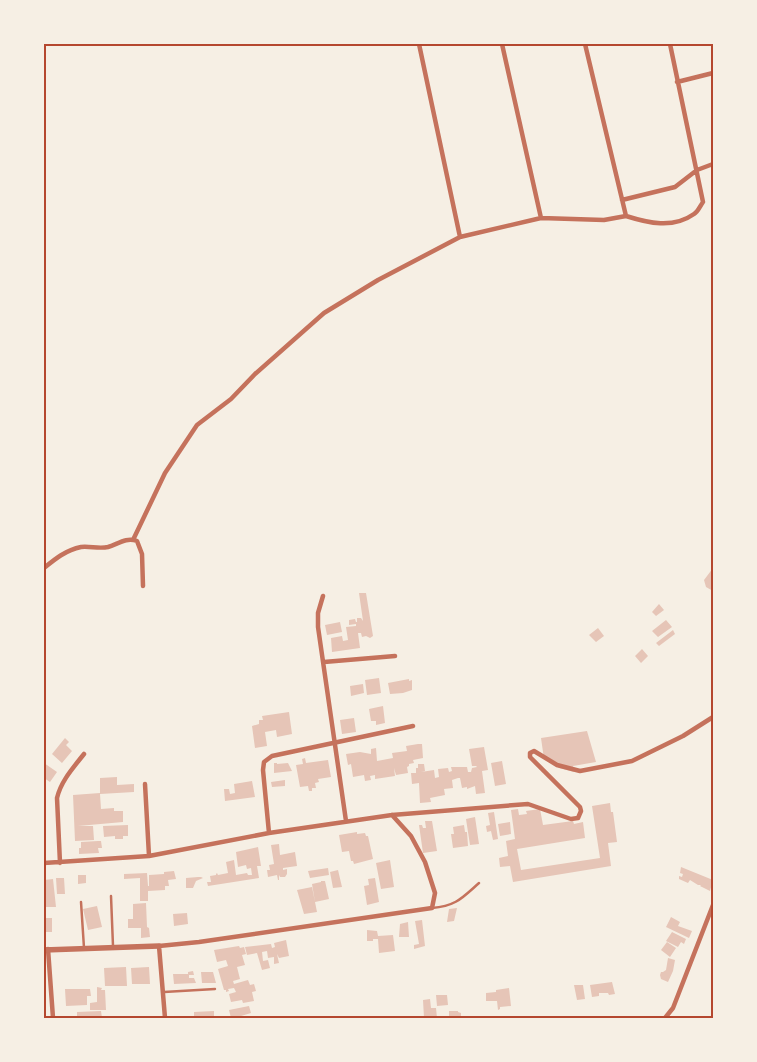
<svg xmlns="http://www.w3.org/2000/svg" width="757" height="1062" viewBox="0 0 757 1062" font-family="Signika,sans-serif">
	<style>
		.building { fill: #e6c5b7 }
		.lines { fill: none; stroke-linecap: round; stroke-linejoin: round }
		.service { stroke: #c5725c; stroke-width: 2.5 }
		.minor { stroke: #c5725c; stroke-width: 4.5 }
		.tertiary { stroke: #c5725c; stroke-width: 5.5 }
		.neatline { fill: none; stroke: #b5482f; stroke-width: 2 }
	</style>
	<rect width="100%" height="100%" fill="#f6efe4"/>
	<path class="building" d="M 713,568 L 713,591 L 706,587 L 704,580 Z
		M 359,593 L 366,593 L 373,636 L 370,638 L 366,636 L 362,637 L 361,633 L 358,633 L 360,648 L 332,652 L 331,638 L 342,636 L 343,641 L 348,640 L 346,627 L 356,626 L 356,624 L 349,625 L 349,620 L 355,619 L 356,622 L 357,622 L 357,618 L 361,618 L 363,621 Z
		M 659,604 L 664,610 L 656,616 L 652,612 Z
		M 666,620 L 672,627 L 658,637 L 652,631 Z
		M 340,622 L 342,632 L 327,635 L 325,625 Z
		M 598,628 L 604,636 L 596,642 L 589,635 Z
		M 673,630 L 675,634 L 659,646 L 656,643 Z
		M 642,649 L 648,656 L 641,663 L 635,656 Z
		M 379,678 L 381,693 L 367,695 L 365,680 Z
		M 409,679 L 409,681 L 412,680 L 412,690 L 403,693 L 390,694 L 388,683 Z
		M 363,684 L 364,693 L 351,696 L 350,686 Z
		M 383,706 L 385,723 L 376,725 L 376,721 L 371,721 L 369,709 Z
		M 289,712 L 292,734 L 277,737 L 276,730 L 265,732 L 267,746 L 255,748 L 252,726 L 259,724 L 259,720 L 263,720 L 262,716 Z
		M 354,718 L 356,732 L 342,734 L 340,720 Z
		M 587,731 L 596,762 L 573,766 L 574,772 L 559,768 L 544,759 L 541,738 Z
		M 65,738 L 69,742 L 66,745 L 72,751 L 62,763 L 52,754 Z
		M 418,744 L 422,744 L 423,758 L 413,760 L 414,763 L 409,764 L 409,766 L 407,767 L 408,773 L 396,775 L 394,768 L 395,776 L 375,779 L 375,775 L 370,776 L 371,780 L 365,781 L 364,775 L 353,777 L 351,764 L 348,765 L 346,754 L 360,752 L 371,754 L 371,749 L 376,748 L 377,761 L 393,758 L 392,753 L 407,751 L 406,746 Z
		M 484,747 L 488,770 L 482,771 L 485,793 L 476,794 L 475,786 L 467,789 L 467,787 L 462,788 L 460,778 L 458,778 L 452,780 L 453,788 L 444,789 L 445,795 L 430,798 L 431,802 L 420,803 L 419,783 L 412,784 L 411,773 L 416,773 L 416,768 L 418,768 L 418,764 L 424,764 L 425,771 L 421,772 L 434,770 L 435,778 L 439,777 L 438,769 L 448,768 L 449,772 L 452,771 L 451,767 L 467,767 L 468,772 L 471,772 L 472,768 L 477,767 L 476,766 L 472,766 L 469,749 Z
		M 305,758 L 306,763 L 328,760 L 331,777 L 318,779 L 319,782 L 315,783 L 316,788 L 312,788 L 312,791 L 309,791 L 308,786 L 300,787 L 296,765 L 303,764 L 302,759 Z
		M 502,761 L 506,784 L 495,786 L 491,763 Z
		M 44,763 L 57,772 L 50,782 L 44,778 Z
		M 274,763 L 277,763 L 277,764 L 288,763 L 292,771 L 274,773 Z
		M 117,777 L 117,785 L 134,784 L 134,792 L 100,794 L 101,809 L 114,808 L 114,811 L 123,811 L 123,822 L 78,826 L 93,826 L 94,840 L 75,841 L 73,795 L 100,793 L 100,778 Z
		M 285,780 L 285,786 L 272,787 L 271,782 Z
		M 252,781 L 255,797 L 225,801 L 224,789 L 229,789 L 230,794 L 235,793 L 234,784 Z
		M 610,803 L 611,812 L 613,812 L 617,842 L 608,843 L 611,866 L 513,882 L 510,866 L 500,867 L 499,858 L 508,856 L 506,841 L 515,839 L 511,810 L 518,809 L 519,815 L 527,814 L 526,811 L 540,809 L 543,825 L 573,821 L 574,824 L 583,822 L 585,838 L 517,849 L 521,870 L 600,858 L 592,806 Z
		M 494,812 L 498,839 L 493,840 L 491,831 L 487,832 L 486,826 L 490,825 L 488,813 Z
		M 475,817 L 479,844 L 470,845 L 466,819 Z
		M 425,821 L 432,821 L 437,851 L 423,853 L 419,825 L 422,825 L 423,828 L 426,828 Z
		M 510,822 L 511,834 L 500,836 L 498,824 Z
		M 128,825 L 128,836 L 123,836 L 123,839 L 115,839 L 115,836 L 104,837 L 103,826 Z
		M 464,825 L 465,832 L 467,832 L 468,846 L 453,848 L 451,834 L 454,834 L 453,827 Z
		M 357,832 L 357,834 L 365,833 L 366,836 L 368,836 L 373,859 L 354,864 L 353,861 L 351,861 L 349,851 L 342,852 L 339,835 Z
		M 98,841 L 101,841 L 102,848 L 98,848 L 99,853 L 79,854 L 79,848 L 81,848 L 81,842 Z
		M 279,844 L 280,855 L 295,852 L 297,866 L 283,868 L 283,870 L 287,869 L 287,874 L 285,877 L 280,877 L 279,875 L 279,880 L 278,880 L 277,875 L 268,877 L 267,870 L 270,870 L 269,865 L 274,864 L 271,845 Z
		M 258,847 L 261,866 L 257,866 L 259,878 L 208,886 L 207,882 L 211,882 L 210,876 L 216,875 L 216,874 L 217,873 L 218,875 L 228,873 L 226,862 L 234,860 L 236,875 L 247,873 L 248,875 L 252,875 L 251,868 L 247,869 L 246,865 L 238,867 L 236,852 Z
		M 390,860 L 394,887 L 381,889 L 376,863 Z
		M 681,867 L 713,880 L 710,891 L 700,886 L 701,885 L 698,885 L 690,880 L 688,883 L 679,879 L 679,876 L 682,877 L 683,874 L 680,873 Z
		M 328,868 L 329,875 L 310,878 L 308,871 Z
		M 338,870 L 342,887 L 333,888 L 330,872 Z
		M 174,871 L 176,879 L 168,880 L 169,886 L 165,886 L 165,890 L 148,891 L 148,901 L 140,901 L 140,878 L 124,879 L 124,874 L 147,873 L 148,886 L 149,886 L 149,875 L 164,874 L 164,872 Z
		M 78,875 L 86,875 L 86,883 L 78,884 Z
		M 198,877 L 201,877 L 203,878 L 196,881 L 193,888 L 186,888 L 186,878 Z
		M 56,878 L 64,878 L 65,894 L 57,894 Z
		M 375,878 L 379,902 L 367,905 L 364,886 L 369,885 L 368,879 Z
		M 53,879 L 56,907 L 44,907 L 44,880 Z
		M 321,881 L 325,881 L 329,899 L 315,902 L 312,884 L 321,882 Z
		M 312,887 L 317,912 L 304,914 L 297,890 Z
		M 146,903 L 147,927 L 149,928 L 150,937 L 141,938 L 141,928 L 128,928 L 128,919 L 133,919 L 133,904 Z
		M 97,906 L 102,927 L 88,930 L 83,909 Z
		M 457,908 L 454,921 L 447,922 L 449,909 Z
		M 187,913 L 188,924 L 174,926 L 173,914 Z
		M 671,917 L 680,922 L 678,926 L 692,931 L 689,938 L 666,927 Z
		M 44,918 L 52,918 L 52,932 L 44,932 Z
		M 422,920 L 425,946 L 414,949 L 414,945 L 419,944 L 415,921 Z
		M 408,922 L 409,937 L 399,937 L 400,924 Z
		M 367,930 L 377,931 L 378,936 L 393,935 L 395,951 L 379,953 L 378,939 L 373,939 L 373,941 L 367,941 Z
		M 672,932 L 686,939 L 684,944 L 681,942 L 678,947 L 666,941 Z
		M 286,940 L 289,956 L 279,958 L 277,954 L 279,963 L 274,964 L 274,957 L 268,958 L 267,951 L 262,952 L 263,961 L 268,960 L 270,968 L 262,970 L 257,953 L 247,955 L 245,947 L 271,944 L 272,948 L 275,947 L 274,943 Z
		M 667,942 L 676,948 L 670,957 L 661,950 Z
		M 239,946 L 240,948 L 244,947 L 246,954 L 242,955 L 245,965 L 237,967 L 240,979 L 233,981 L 234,984 L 248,980 L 250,985 L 254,984 L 256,991 L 252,992 L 254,1001 L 243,1003 L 242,1000 L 231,1002 L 229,994 L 236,992 L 234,988 L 228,989 L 229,991 L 226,992 L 226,990 L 224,990 L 218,969 L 228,966 L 226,960 L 217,962 L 214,950 Z
		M 668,958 L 675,960 L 673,971 L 668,982 L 661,979 L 660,975 L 661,972 L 663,972 L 666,970 Z
		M 126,967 L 127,986 L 105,986 L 104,968 Z
		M 149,967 L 150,984 L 132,984 L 131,968 Z
		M 193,971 L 194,975 L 189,975 L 189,978 L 194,978 L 196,983 L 174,984 L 173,974 L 188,974 L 188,972 Z
		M 201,972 L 213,972 L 216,983 L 202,983 Z
		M 612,982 L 615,994 L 609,995 L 608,993 L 599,993 L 599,996 L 592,997 L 590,985 Z
		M 574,985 L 583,985 L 585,999 L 577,1000 Z
		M 97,987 L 102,988 L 101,990 L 105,990 L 106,1010 L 90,1010 L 90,1003 L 97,1002 Z
		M 509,988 L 511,1006 L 500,1007 L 500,1009 L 498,1010 L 497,1001 L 486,1001 L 486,993 L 496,992 L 496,990 Z
		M 65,989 L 90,989 L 91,996 L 87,996 L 87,1005 L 66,1006 Z
		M 436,995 L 447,995 L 448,1005 L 437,1006 Z
		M 430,999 L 431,1008 L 436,1008 L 437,1018 L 424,1018 L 423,1000 Z
		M 249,1006 L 251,1013 L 241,1016 L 241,1018 L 234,1018 L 239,1016 L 231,1018 L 229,1010 Z
		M 101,1011 L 102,1018 L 77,1018 L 77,1012 Z
		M 214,1011 L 214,1018 L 194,1018 L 194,1012 Z
		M 449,1011 L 458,1011 L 458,1012 L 461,1013 L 461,1018 L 449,1018 Z"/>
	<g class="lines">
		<path class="service" d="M 111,896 L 113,946
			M 81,902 L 84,948
			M 432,908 C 456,906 462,898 479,883
			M 164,992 L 215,989"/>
		<path class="minor" d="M 419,44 L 460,237
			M 502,44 L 541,218
			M 585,44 L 626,216 C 648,223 673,229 694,214 C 698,212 700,206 703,202 L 670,44
			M 677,82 L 713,73
			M 622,200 L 675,187 L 697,170 L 713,164
			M 133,540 L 165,473 L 197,425 L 231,399 L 255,374 L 324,313 L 378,280 L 460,237 L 541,218 L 604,220 L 626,216
			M 44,568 C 55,559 66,550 81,547 C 90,546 99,549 108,547 C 118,544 126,537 137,541 L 142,554 L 143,586
			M 323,596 L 318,613 L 318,627 L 346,821
			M 324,662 L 395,656
			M 145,784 L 149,856
			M 269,833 L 263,770 L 264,762 L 272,756 L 413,726
			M 44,863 L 149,856 L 269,833 L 392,815 L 528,804 L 571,819 L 578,818 L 581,811 L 580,807 L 530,757 L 530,753 L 534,751 L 557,765 L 580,771 L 632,761 L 683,736 L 713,717
			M 60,863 L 57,798 C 61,781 73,768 84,754
			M 48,949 L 53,1018
			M 165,1018 L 159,946 L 199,942 L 432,908 L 435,893 L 425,862 L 411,836 L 392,815
			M 665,1018 L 673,1008 L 713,905"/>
		<path class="tertiary" d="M 44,950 L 159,946"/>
	</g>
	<rect width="757" height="1062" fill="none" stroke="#f6efe4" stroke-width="90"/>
	<rect x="45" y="45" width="667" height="972" class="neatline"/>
</svg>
